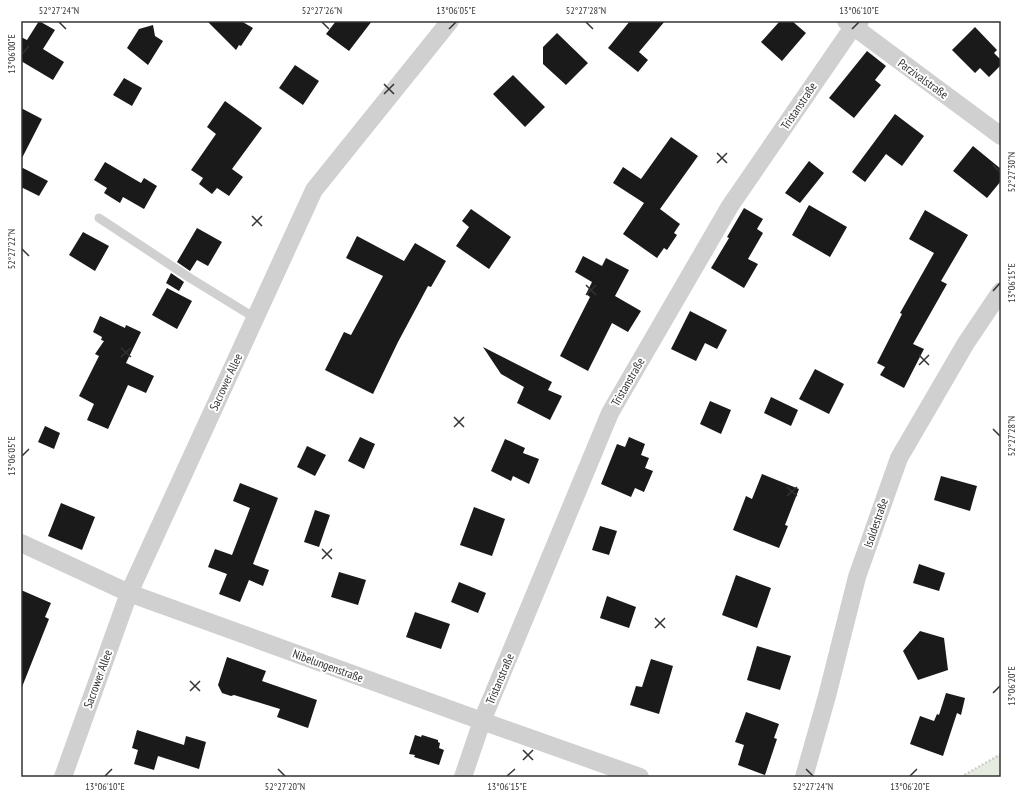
<svg xmlns="http://www.w3.org/2000/svg" width="1022" height="798" viewBox="0 0 1022 798" font-family="'PT Sans Narrow',sans-serif">
	<style>
		.green { fill: #e6ecdf }
		.building { fill: #1a1a1a }
		.lines { fill: none; stroke-linecap: round; stroke-linejoin: round }
		.path { stroke: #cdcdcd; stroke-width: 2.5; stroke-dasharray: 2 2; stroke-linecap: butt }
		.service { stroke: #d0d0d0; stroke-width: 9 }
		.minor { stroke: #d0d0d0; stroke-width: 18 }
		.ticks { fill: none; stroke: #333; stroke-width: 1.5 }
		.labels { text-anchor: middle; stroke-width: 4; stroke-linejoin: round; paint-order: stroke }
		.street-label { font-size: 12px; fill: #333; stroke: #fff }
		.neatline { fill: none; stroke: #333; stroke-width: 1.5 }
		.ticks-label { font-size: 10px; text-anchor: middle; fill: #333 }
	</style>
	<rect width="100%" height="100%" fill="#fff"/>
	<path class="green" d="M 1001,754 L 1001,777 L 961,777 Z"/>
	<path class="building" d="M 39,21 L 55,30 L 43,49 L 64,62 L 53,80 L 21,61 L 21,37 L 27,40 Z
		M 207,21 L 241,21 L 253,28 L 241,46 L 239,45 L 236,50 Z
		M 336,21 L 372,21 L 349,51 L 326,34 Z
		M 630,21 L 665,21 L 639,52 L 648,60 L 638,72 L 608,48 Z
		M 780,21 L 792,21 L 806,33 L 782,61 L 761,42 Z
		M 153,25 L 155,36 L 163,41 L 148,65 L 127,48 L 139,29 Z
		M 975,27 L 997,50 L 994,53 L 1001,60 L 1001,65 L 989,77 L 980,68 L 975,73 L 952,50 Z
		M 557,33 L 588,63 L 566,85 L 543,64 L 543,47 Z
		M 867,51 L 886,66 L 875,80 L 881,85 L 854,118 L 829,98 Z
		M 295,65 L 319,81 L 303,105 L 279,88 Z
		M 513,75 L 545,107 L 525,127 L 493,94 Z
		M 124,78 L 142,88 L 132,106 L 113,95 Z
		M 225,101 L 262,128 L 232,169 L 243,177 L 229,196 L 217,188 L 212,194 L 199,184 L 203,178 L 191,170 L 216,134 L 207,127 Z
		M 21,108 L 42,119 L 21,160 Z
		M 895,114 L 924,136 L 902,166 L 886,154 L 865,182 L 852,172 Z
		M 671,137 L 698,156 L 660,209 L 680,224 L 674,233 L 677,235 L 667,250 L 664,248 L 657,258 L 623,234 L 644,203 L 613,183 L 623,167 L 641,179 Z
		M 973,146 L 1001,169 L 1001,181 L 987,198 L 953,171 Z
		M 809,161 L 824,173 L 800,203 L 785,193 Z
		M 105,162 L 141,183 L 144,178 L 157,186 L 144,209 L 123,197 L 120,203 L 104,193 L 107,188 L 94,180 Z
		M 21,167 L 48,181 L 39,196 L 21,187 Z
		M 809,205 L 847,227 L 830,257 L 792,235 Z
		M 744,208 L 763,219 L 757,229 L 763,233 L 748,259 L 758,264 L 744,288 L 711,268 L 729,238 L 727,237 Z
		M 471,209 L 511,237 L 489,269 L 456,246 L 469,227 L 462,221 Z
		M 925,210 L 968,235 L 941,281 L 947,284 L 913,344 L 924,349 L 904,388 L 880,375 L 885,367 L 877,363 L 902,314 L 900,313 L 934,253 L 909,239 Z
		M 197,228 L 222,242 L 208,266 L 197,260 L 190,271 L 177,262 Z
		M 83,232 L 109,246 L 95,271 L 69,255 Z
		M 357,236 L 404,261 L 415,243 L 446,261 L 431,287 L 428,286 L 398,342 L 373,394 L 325,370 L 344,332 L 351,335 L 383,276 L 346,258 Z
		M 583,256 L 602,266 L 606,258 L 629,270 L 615,296 L 641,311 L 628,332 L 612,323 L 588,371 L 560,356 L 590,297 L 586,294 L 592,282 L 575,272 Z
		M 171,273 L 184,282 L 179,291 L 166,283 Z
		M 167,288 L 192,301 L 177,329 L 152,315 Z
		M 690,311 L 727,330 L 717,349 L 705,343 L 696,361 L 671,349 Z
		M 100,316 L 125,328 L 126,325 L 141,332 L 126,363 L 154,376 L 146,393 L 128,385 L 108,429 L 87,420 L 94,404 L 79,396 L 99,356 L 95,354 L 104,341 L 101,340 L 102,337 L 93,332 Z
		M 483,347 L 552,382 L 548,390 L 562,396 L 550,420 L 517,403 L 524,387 L 501,374 Z
		M 815,369 L 844,384 L 829,414 L 799,399 Z
		M 771,397 L 798,410 L 791,426 L 764,413 Z
		M 710,401 L 731,410 L 721,434 L 700,424 Z
		M 45,426 L 60,433 L 54,449 L 38,442 Z
		M 360,437 L 375,444 L 364,469 L 348,461 Z
		M 629,437 L 645,444 L 641,455 L 649,458 L 645,468 L 653,471 L 644,492 L 635,488 L 631,497 L 601,484 L 617,444 L 625,447 Z
		M 505,439 L 525,448 L 523,453 L 539,459 L 529,484 L 513,476 L 511,481 L 491,471 Z
		M 307,446 L 326,455 L 315,476 L 297,467 Z
		M 762,474 L 799,489 L 785,525 L 788,526 L 779,548 L 733,530 L 746,496 L 752,499 Z
		M 941,476 L 977,486 L 970,511 L 934,500 Z
		M 240,483 L 278,498 L 253,564 L 269,570 L 263,586 L 249,580 L 240,602 L 219,594 L 227,574 L 208,567 L 215,549 L 232,555 L 250,508 L 233,501 Z
		M 61,503 L 95,517 L 82,550 L 48,536 Z
		M 474,507 L 505,519 L 492,556 L 460,545 Z
		M 315,510 L 330,515 L 319,547 L 304,542 Z
		M 600,526 L 617,531 L 609,555 L 592,550 Z
		M 919,564 L 945,573 L 939,591 L 913,583 Z
		M 339,572 L 366,580 L 358,605 L 331,597 Z
		M 736,575 L 771,588 L 757,628 L 722,615 Z
		M 459,582 L 486,593 L 478,613 L 451,602 Z
		M 21,590 L 51,603 L 45,617 L 49,619 L 22,687 Z
		M 607,596 L 636,607 L 629,628 L 600,618 Z
		M 415,612 L 450,624 L 441,649 L 406,637 Z
		M 920,631 L 944,638 L 948,670 L 918,680 L 903,651 Z
		M 757,646 L 791,656 L 780,690 L 747,680 Z
		M 227,657 L 266,671 L 262,681 L 317,700 L 308,728 L 277,717 L 280,709 L 234,695 L 231,696 L 222,693 L 218,685 Z
		M 651,659 L 673,666 L 659,714 L 630,705 L 636,686 L 642,687 Z
		M 946,693 L 965,698 L 961,715 L 957,713 L 943,756 L 910,744 L 920,716 L 934,721 L 937,714 L 939,715 Z
		M 746,712 L 779,724 L 774,738 L 777,739 L 765,775 L 738,765 L 744,745 L 735,742 Z
		M 137,730 L 184,745 L 186,736 L 206,742 L 199,769 L 158,756 L 154,770 L 134,764 L 138,750 L 132,748 Z
		M 415,735 L 421,737 L 422,735 L 438,740 L 438,742 L 440,743 L 439,748 L 444,750 L 439,765 L 414,757 L 415,755 L 409,754 Z"/>
	<g class="lines">
		<path class="path" d="M 961,777 L 1001,754"/>
		<path class="service" d="M 99,218 L 190,278 L 255,318"/>
		<path class="minor" d="M 846,21 L 1001,136
			M 21,543 L 129,593 L 482,721 L 640,777
			M 63,777 L 129,593 L 314,190 L 450,21
			M 463,777 L 482,721 L 610,413 L 730,206 L 853,27 L 860,21
			M 804,777 L 827,696 L 857,577 L 899,458 L 966,343 L 1001,291"/>
	</g>
	<path class="ticks" d="M 59,22 L 66,29M 322,22 L 329,29M 586,22 L 593,29M 449,29 L 456,22M 852,29 L 859,22M 22,54 L 29,46M 384,84 L 394,94M 384,94 L 394,84M 717,153 L 727,163M 717,163 L 727,153M 993,165 L 1000,172M 252,216 L 262,226M 252,226 L 262,216M 22,249 L 29,256M 586,285 L 596,295M 993,291 L 1000,283M 586,295 L 596,285M 121,348 L 131,357M 919,355 L 929,365M 121,357 L 131,348M 919,365 L 929,355M 454,417 L 464,427M 454,427 L 464,417M 993,429 L 1000,436M 22,456 L 29,449M 787,487 L 797,496M 787,496 L 797,487M 322,549 L 332,559M 322,559 L 332,549M 655,618 L 665,628M 655,628 L 665,618M 190,681 L 200,691M 190,691 L 200,681M 993,693 L 1000,686M 523,750 L 533,760M 523,760 L 533,750M 278,769 L 285,776M 806,769 L 813,776M 105,776 L 112,769M 507,776 L 515,769M 910,776 L 917,769"/>
	<g class="labels">
		<g class="street-label">
			<text transform="translate(923 79) rotate(36)" y="4">Parzivalstraße</text>
			<text transform="translate(799 106) rotate(-56)" y="4">Tristanstraße</text>
			<text transform="translate(226 382) rotate(-65)" y="4">Sacrower Allee</text>
			<text transform="translate(628 382) rotate(-60)" y="4">Tristanstraße</text>
			<text transform="translate(876 523) rotate(-71)" y="4">Isoldestraße</text>
			<text transform="translate(328 666) rotate(20)" y="4">Nibelungenstraße</text>
			<text transform="translate(98 679) rotate(-70)" y="4">Sacrower Allee</text>
			<text transform="translate(500 679) rotate(-67)" y="4">Tristanstraße</text>
		</g>
	</g>
	<rect width="1022" height="798" fill="none" stroke="#ffffff" stroke-width="44"/>
	<rect x="22" y="22" width="978" height="754" class="neatline"/>
	<g class="ticks-label">
		<text x="59" y="14">52°27'24"N</text>
		<text x="322" y="14">52°27'26"N</text>
		<text x="456" y="14">13°06'05"E</text>
		<text x="586" y="14">52°27'28"N</text>
		<text x="859" y="14">13°06'10"E</text>
		<text transform="translate(11 54) rotate(-90)" y="4">13°06'00"E</text>
		<text transform="translate(1011 172) rotate(-90)" y="4">52°27'30"N</text>
		<text transform="translate(11 249) rotate(-90)" y="4">52°27'22"N</text>
		<text transform="translate(1011 283) rotate(-90)" y="4">13°06'15"E</text>
		<text transform="translate(1011 436) rotate(-90)" y="4">52°27'28"N</text>
		<text transform="translate(11 456) rotate(-90)" y="4">13°06'05"E</text>
		<text transform="translate(1011 686) rotate(-90)" y="4">13°06'20"E</text>
		<text x="105" y="790">13°06'10"E</text>
		<text x="285" y="790">52°27'20"N</text>
		<text x="507" y="790">13°06'15"E</text>
		<text x="813" y="790">52°27'24"N</text>
		<text x="910" y="790">13°06'20"E</text>
	</g>
</svg>
